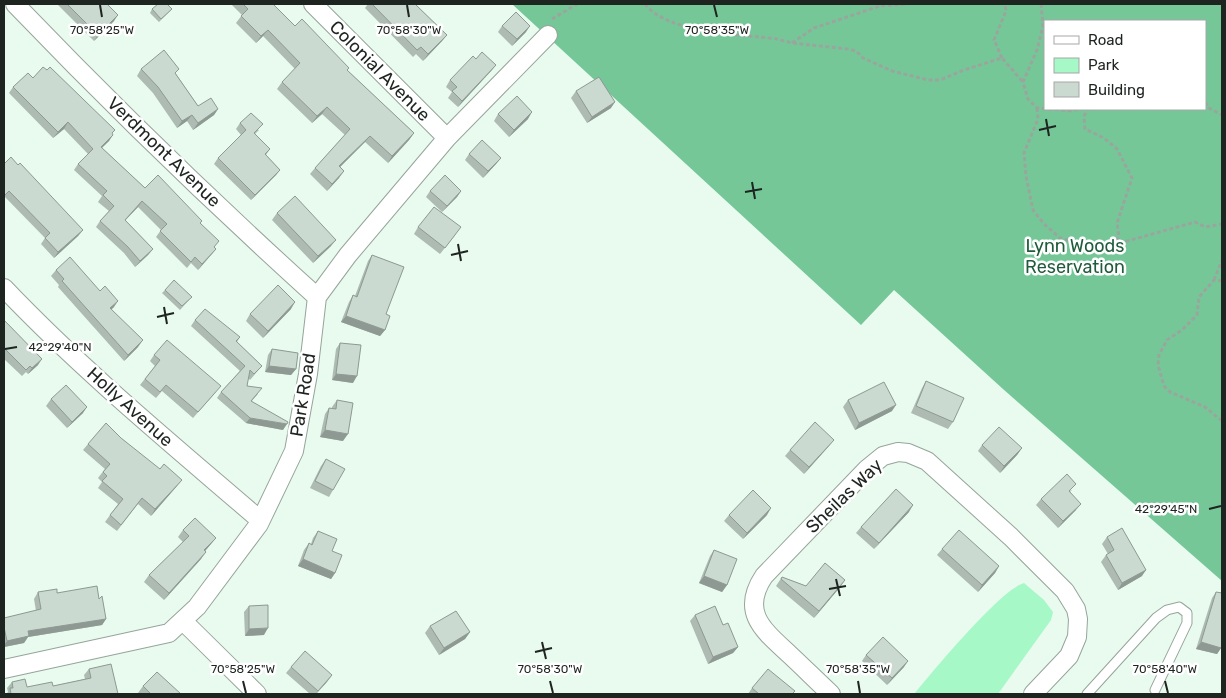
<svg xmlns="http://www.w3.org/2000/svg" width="1226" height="698" viewBox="0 0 1226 698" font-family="Rubik,sans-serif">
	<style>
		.green { fill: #a6f8c7 }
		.forest { fill: #76c798; fill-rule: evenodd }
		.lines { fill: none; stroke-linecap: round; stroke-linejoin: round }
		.service-casing { stroke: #95a59b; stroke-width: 11 }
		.minor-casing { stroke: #95a59b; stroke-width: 20 }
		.path { stroke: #99a69d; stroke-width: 3; stroke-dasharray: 4 2.5; stroke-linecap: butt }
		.service { stroke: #fff; stroke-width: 9 }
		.minor { stroke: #fff; stroke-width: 18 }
		.wall { fill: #aebbb3 }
		.shaded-wall { fill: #8d9992 }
		.building { fill: #cadad0; stroke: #8d9992 }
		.ticks { fill: none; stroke: #1e2420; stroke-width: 2 }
		.labels { text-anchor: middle; stroke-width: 5; stroke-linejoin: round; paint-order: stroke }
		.street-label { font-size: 18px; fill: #1e2420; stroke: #fff }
		.park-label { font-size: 18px; fill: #205c3c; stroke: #fff }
		.ticks-label { font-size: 12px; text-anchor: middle; fill: #1e2420; stroke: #fff; stroke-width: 5; stroke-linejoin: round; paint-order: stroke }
	</style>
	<rect width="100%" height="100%" fill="#e9faef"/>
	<path class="green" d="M 1024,583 L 1044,600 L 1053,612 L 1051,620 L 998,694 L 914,694 C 933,671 1000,590 1024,583 Z"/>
	<path class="forest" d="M 512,4 L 1222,4 L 1222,581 L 1003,389 L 894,290 L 861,325 ZM 1045,21 L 1205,21 L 1205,109 L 1045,109 Z"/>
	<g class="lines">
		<g class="service-casing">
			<path id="service" d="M 1087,694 L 1156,618 L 1167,610 L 1179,607 L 1187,613 L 1187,623 L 1155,690"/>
		</g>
		<g class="minor-casing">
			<path id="minor" d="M 15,4 C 112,105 213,203 317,297
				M 313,4 L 447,138
				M 4,288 C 84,372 173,445 260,520
				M 183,621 L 257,694
				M 4,669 L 169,633 L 197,607 L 259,524 L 294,451 L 308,374 L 317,297 L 348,255 L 447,138 L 548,35
				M 831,694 C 817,681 803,667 789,654 C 763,630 740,612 764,576 L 867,469 L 883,456 L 898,452 L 908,453 L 927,461 L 1011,537 L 1065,591 L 1076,609 L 1078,619 L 1077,637 L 1069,656 L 1033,694"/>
		</g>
		<path class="path" d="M 645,4 C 668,34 741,34 777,39 L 792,43 L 848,49 L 856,51 L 863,58 L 892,71 L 928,80 L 940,80 L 964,70 L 1002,58 L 1023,82
			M 1041,4 L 1043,26 L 1037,50 L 1023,82 L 1028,99 L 1037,108 L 1072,111 L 1079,109
			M 552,19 L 577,4
			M 792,43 L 814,28 L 880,6 L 908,4
			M 1002,58 L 994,40 L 1006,11 L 1005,4
			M 1205,102 L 1209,108 L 1222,115
			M 1037,108 L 1038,119 L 1024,153 L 1026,176 L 1033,210 L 1044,224 L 1060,238 L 1081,244 L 1092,251 L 1103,251 L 1113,246 L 1119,237 L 1117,223 L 1132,178 L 1117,149 L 1104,138 L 1085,129 L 1084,117 L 1087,109
			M 1113,245 L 1195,222 L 1205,227 L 1222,224
			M 1214,280 L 1222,260
			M 1222,281 L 1214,280 L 1199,297 L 1197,315 L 1182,330 L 1167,340 L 1159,355 L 1158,365 L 1164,386 L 1170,392 L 1205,407 L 1222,421"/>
		<use href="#service" class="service"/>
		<use href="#minor" class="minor"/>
	</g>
	<path class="wall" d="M 57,4 L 107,4 L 114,21 L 94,41 Z
		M 231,4 L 273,4 L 295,26 L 347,70 L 414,133 L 409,140 L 388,163 L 365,142 L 340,167 L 339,178 L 327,191 L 310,174 L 315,168 L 345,135 L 322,114 L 312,123 L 277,89 L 282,82 L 295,69 L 263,36 L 256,43 L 236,23 L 242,15 Z
		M 368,4 L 415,4 L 447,35 L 442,41 L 423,61 L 416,54 L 413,57 L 365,8 Z
		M 152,9 L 172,9 L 159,22 L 150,13 Z
		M 502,26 L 526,32 L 512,46 L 498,32 Z
		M 496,65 L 491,71 L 458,107 L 448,98 L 452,92 L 446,87 L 450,80 Z
		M 141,69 L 176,74 L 198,106 L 218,109 L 214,115 L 193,130 L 187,121 L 177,128 L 153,93 L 137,76 Z
		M 33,78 L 112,134 L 109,141 L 102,148 L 145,188 L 200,223 L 216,249 L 211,255 L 198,270 L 191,263 L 187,268 L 156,237 L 161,230 L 138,207 L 125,220 L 153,249 L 148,255 L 135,267 L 124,253 L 96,227 L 100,221 L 109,211 L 98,202 L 102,196 L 74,170 L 78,164 L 88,154 L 64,129 L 53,138 L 9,93 L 13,87 Z
		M 576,91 L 611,108 L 587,123 L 571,98 Z
		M 498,114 L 528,119 L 509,137 L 494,121 Z
		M 240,123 L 259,130 L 255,134 L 270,149 L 266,155 L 280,170 L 276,175 L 251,200 L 214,164 L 218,158 L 241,135 L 236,129 Z
		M 469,154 L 501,158 L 496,164 L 483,178 L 465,160 Z
		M 4,164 L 83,230 L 78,236 L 54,258 L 41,244 L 45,238 L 5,197 Z
		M 430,191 L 461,191 L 457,197 L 442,212 L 426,197 Z
		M 277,213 L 331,246 L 313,263 L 272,220 Z
		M 418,227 L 456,234 L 440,254 L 414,234 Z
		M 372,255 L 386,314 L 385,330 L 380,336 L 341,322 L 349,302 L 353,295 L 355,296 L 368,261 Z
		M 56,270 L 114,307 L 111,309 L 138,347 L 124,361 L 58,287 L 59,285 L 51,276 Z
		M 165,290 L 189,300 L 180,310 L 162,293 Z
		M 291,309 L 263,338 L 246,321 L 250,314 Z
		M 4,320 L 38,365 L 28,374 L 26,372 L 22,376 L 4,359 Z
		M 195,320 L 240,337 L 237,342 L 262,366 L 250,380 L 248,378 L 247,386 L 258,394 L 251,402 L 283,430 L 246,423 L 217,398 L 221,392 L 240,371 L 191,326 Z
		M 340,343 L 353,383 L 332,380 L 336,349 Z
		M 272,349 L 296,369 L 291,375 L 265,372 L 268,355 Z
		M 154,355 L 216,392 L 193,418 L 162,391 L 156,398 L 140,385 L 155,366 L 150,361 Z
		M 926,381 L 953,422 L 948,429 L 911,413 L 922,388 Z
		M 51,399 L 83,413 L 67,428 L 46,406 Z
		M 337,400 L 343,441 L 320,437 L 325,414 L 329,408 L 332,408 L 332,407 Z
		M 848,400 L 892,411 L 855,430 L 843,407 Z
		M 121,438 L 177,486 L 151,516 L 138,504 L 117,531 L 105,522 L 118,504 L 98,488 L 102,482 L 98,478 L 105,469 L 83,450 L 88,444 Z
		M 982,445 L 1022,448 L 1017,455 L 1000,473 L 978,451 Z
		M 829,446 L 804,474 L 785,456 L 790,450 Z
		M 326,459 L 333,490 L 329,497 L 310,488 L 321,466 Z
		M 1072,490 L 1070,492 L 1076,510 L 1058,528 L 1036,505 L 1041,499 Z
		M 909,512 L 874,549 L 856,533 L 861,527 Z
		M 729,515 L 767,515 L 743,539 L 724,521 Z
		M 183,530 L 216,538 L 205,551 L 201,559 L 164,600 L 144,582 L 149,575 L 183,542 L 178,537 Z
		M 318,531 L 332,551 L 335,573 L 331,579 L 298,566 L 304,550 L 309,543 L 311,544 L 313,538 Z
		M 1107,537 L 1142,576 L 1118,590 L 1101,562 L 1106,555 L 1108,554 L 1102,544 Z
		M 942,549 L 999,566 L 995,573 L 978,592 L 937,555 Z
		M 714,550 L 727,585 L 722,592 L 699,583 L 710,556 Z
		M 782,577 L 806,586 L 841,586 L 814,618 L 776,586 Z
		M 38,592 L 57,593 L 99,599 L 106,619 L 102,625 L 28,637 L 24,643 L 4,647 L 4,618 L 36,611 L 34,599 Z
		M 1216,592 L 1221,648 L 1217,654 L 1196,649 L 1212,598 Z
		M 249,606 L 264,635 L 245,636 L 244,612 Z
		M 695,615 L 723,625 L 738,647 L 733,653 L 708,664 L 690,621 Z
		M 430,626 L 470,632 L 465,639 L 439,655 L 425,633 Z
		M 866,655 L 904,667 L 887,685 L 862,661 Z
		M 291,667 L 332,675 L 316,694 L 310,694 L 286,673 Z
		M 89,669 L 118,694 L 6,694 L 8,692 L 7,688 L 12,682 L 27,687 L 53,686 L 85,679 L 84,675 Z
		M 143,686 L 181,694 L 140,694 L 138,693 Z
		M 752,688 L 793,694 L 748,694 Z"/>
	<path class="shaded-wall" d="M 118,15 L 114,21 L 94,41 L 98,35 Z
		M 530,26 L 526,32 L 512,46 L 517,39 Z
		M 268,30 L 263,36 L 256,43 L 261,36 Z
		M 447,35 L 442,41 L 423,61 L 428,54 Z
		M 496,65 L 491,71 L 458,107 L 462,101 Z
		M 615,102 L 611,108 L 587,123 L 592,117 Z
		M 327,107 L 322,114 L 312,123 L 317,116 Z
		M 218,109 L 214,115 L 193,130 L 198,123 Z
		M 532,112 L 528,119 L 509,137 L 514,130 Z
		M 192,115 L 187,121 L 177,128 L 182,121 Z
		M 68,122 L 64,129 L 53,138 L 58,132 Z
		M 414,133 L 409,140 L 388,163 L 392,156 Z
		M 113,135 L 109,141 L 96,153 L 101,147 Z
		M 370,136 L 365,142 L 334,173 L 339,166 Z
		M 501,158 L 496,164 L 483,178 L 488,171 Z
		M 280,170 L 276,175 L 251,200 L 255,195 Z
		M 344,171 L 339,178 L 327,191 L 332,184 Z
		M 461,191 L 457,197 L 442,212 L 447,206 Z
		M 142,201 L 138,207 L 120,226 L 125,220 Z
		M 83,230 L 78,236 L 54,258 L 58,252 Z
		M 336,240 L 331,246 L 313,263 L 318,256 Z
		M 153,249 L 148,255 L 135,267 L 140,261 Z
		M 216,249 L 211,255 L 198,270 L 202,264 Z
		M 118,301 L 114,307 L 106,315 L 110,308 Z
		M 295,302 L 291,309 L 263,338 L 268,331 Z
		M 346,316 L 385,330 L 380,336 L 341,322 Z
		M 143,340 L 138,347 L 124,361 L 128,355 Z
		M 42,359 L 38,365 L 28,374 L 32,368 Z
		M 269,366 L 296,369 L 291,375 L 265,372 Z
		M 336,374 L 357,376 L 353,383 L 332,380 Z
		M 896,405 L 892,411 L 855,430 L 859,423 Z
		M 87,407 L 83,413 L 67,428 L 72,422 Z
		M 250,418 L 287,424 L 283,430 L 246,423 Z
		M 325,430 L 348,434 L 343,441 L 320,437 Z
		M 834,440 L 829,446 L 804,474 L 809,467 Z
		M 1022,448 L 1017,455 L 1000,473 L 1004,466 Z
		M 182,480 L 177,486 L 151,516 L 155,509 Z
		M 1081,504 L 1076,510 L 1058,528 L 1063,521 Z
		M 913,505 L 909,512 L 874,549 L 879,543 Z
		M 771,508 L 767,515 L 743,539 L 747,533 Z
		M 216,538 L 211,544 L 200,557 L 204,550 Z
		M 206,552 L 201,559 L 164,600 L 169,593 Z
		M 303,559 L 335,573 L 331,579 L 298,566 Z
		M 999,566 L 995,573 L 978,592 L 982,585 Z
		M 1146,570 L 1142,576 L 1118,590 L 1122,583 Z
		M 704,576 L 727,585 L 722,592 L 699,583 Z
		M 845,580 L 841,586 L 814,618 L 819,611 Z
		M 106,619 L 102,625 L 28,637 L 24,643 L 4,647 L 4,645 L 7,641 L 28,631 Z
		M 268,628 L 264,635 L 245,636 L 249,629 Z
		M 470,632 L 465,639 L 439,655 L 444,648 Z
		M 1201,642 L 1221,648 L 1217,654 L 1196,649 Z
		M 738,647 L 733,653 L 708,664 L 713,657 Z
		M 908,661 L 904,667 L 887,685 L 892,678 Z
		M 332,675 L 327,682 L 316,694 L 318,691 Z"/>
	<path class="building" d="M 67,4 L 107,4 L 118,15 L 98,35 Z
		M 158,4 L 167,4 L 172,9 L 161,19 L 152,9 Z
		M 243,4 L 273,4 L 295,26 L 302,19 L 349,68 L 347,70 L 414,133 L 392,156 L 370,136 L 339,166 L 344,171 L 332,184 L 315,168 L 350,129 L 327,107 L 317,116 L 282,82 L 300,63 L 268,30 L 261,36 L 241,16 L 248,9 Z
		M 372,4 L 415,4 L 447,35 L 428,54 L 421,47 L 417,50 Z
		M 516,12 L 530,26 L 517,39 L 502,26 Z
		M 164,50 L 179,69 L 175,73 L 198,106 L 211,98 L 218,109 L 198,123 L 192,115 L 182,121 L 158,87 L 141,69 Z
		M 482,52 L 496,65 L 462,101 L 452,91 L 457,87 L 450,80 L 473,56 L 476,59 Z
		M 43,67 L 47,70 L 50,67 L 115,130 L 112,133 L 113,135 L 101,147 L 145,188 L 158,175 L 202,221 L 200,223 L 219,241 L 214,247 L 216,249 L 202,264 L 195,257 L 191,262 L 160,231 L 167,224 L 142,201 L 125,220 L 153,249 L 140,261 L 128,247 L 100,221 L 114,206 L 103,195 L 107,191 L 78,164 L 93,149 L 68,122 L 58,132 L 13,87 L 28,73 L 33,78 Z
		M 599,77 L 615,102 L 592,117 L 576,91 Z
		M 517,96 L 532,112 L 514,130 L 498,114 Z
		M 251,113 L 263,124 L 254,133 L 270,149 L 265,154 L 280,170 L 255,195 L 218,158 L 246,130 L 240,123 Z
		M 482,140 L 501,158 L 488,171 L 469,154 Z
		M 11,157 L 18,165 L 20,163 L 83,230 L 58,252 L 45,238 L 50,233 L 9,191 L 4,196 L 4,164 Z
		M 445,175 L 461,191 L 447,206 L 430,191 Z
		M 295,196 L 336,240 L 318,256 L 277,213 Z
		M 434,207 L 461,227 L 445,248 L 418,227 Z
		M 372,255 L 404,267 L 386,314 L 390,316 L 385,330 L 346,316 L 353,295 L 357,297 Z
		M 70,257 L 100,291 L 105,286 L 118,301 L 110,308 L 143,340 L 128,355 L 62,281 L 64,279 L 56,270 Z
		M 174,280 L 192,297 L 182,306 L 165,290 Z
		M 278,285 L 295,302 L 268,331 L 250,314 Z
		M 205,309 L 240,337 L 236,341 L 262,366 L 254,374 L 250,370 L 247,386 L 262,388 L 251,401 L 288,422 L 287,424 L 250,418 L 221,392 L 245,366 L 195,320 Z
		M 4,320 L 42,359 L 32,368 L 30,366 L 26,370 L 4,348 Z
		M 167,340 L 221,386 L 198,412 L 166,385 L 160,392 L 145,379 L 160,360 L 154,355 Z
		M 340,343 L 361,345 L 357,376 L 336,374 Z
		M 272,349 L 298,353 L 296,369 L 269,366 Z
		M 926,381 L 964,398 L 953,422 L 916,406 Z
		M 884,382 L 896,405 L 859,423 L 848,400 Z
		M 66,385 L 87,407 L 72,422 L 51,399 Z
		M 337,400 L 353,403 L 348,434 L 325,430 L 329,408 L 336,409 Z
		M 815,422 L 834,440 L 809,467 L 790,450 Z
		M 106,423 L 121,438 L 160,469 L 164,464 L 182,480 L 155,509 L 142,498 L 121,525 L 110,515 L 123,499 L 102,481 L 107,476 L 103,472 L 110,464 L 88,444 Z
		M 999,427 L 1022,448 L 1004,466 L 982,445 Z
		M 326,459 L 345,469 L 333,490 L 315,481 Z
		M 1067,474 L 1076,484 L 1069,491 L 1081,504 L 1063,521 L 1041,499 Z
		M 896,489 L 913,505 L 879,543 L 861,527 Z
		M 753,490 L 771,508 L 747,533 L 729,515 Z
		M 195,518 L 216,538 L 204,550 L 206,552 L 169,593 L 149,575 L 189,536 L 183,530 Z
		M 1122,528 L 1146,570 L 1122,583 L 1106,555 L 1114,550 L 1107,537 Z
		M 959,530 L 999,566 L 982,585 L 942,549 Z
		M 318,531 L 337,539 L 332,551 L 342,555 L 335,573 L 303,559 L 309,543 L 312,545 Z
		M 714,550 L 737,559 L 727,585 L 704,576 Z
		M 825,563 L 845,580 L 819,611 L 781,579 L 782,577 L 806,586 Z
		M 97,586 L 99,599 L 102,596 L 106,619 L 28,631 L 29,636 L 7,641 L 4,627 L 4,618 L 41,609 L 38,592 L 57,589 L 57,593 Z
		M 1216,592 L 1222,593 L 1222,644 L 1221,648 L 1201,642 Z
		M 268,605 L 268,628 L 249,629 L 249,606 Z
		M 715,606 L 723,625 L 728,623 L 738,647 L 713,657 L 695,615 Z
		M 456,611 L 470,632 L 444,648 L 430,626 Z
		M 883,637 L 908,661 L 892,678 L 866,655 Z
		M 305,651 L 332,675 L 318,691 L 291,667 Z
		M 111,664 L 118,694 L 11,694 L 10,688 L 13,688 L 12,682 L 25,679 L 27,687 L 52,682 L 53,686 L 91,678 L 89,669 Z
		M 768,669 L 795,691 L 792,694 L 759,694 L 752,688 Z
		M 157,672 L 181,694 L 151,694 L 143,686 Z"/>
	<path class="ticks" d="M 100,5 L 102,17M 407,5 L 409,17M 714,5 L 717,17M 1046,119 L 1049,136M 1039,130 L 1056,126M 752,182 L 755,199M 745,192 L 762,189M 458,244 L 461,261M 451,255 L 468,251M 164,307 L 167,324M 157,317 L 174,313M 5,349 L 17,347M 1209,509 L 1221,506M 836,579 L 840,596M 829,589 L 846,586M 542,642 L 546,659M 535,652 L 552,648M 243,681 L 246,693M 550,681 L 553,693M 858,681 L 860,693M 1165,681 L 1168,693"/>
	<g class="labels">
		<g class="street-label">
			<text transform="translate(380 71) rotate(45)" y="6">Colonial Avenue</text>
			<text transform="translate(164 152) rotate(44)" y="6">Verdmont Avenue</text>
			<text transform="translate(303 395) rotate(-81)" y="6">Park Road</text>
			<text transform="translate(130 407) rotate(42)" y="6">Holly Avenue</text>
			<text transform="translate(844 496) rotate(-44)" y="6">Sheilas Way</text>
		</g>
		<g class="park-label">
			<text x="1075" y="252">Lynn Woods<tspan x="1075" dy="21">Reservation</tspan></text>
		</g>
	</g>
	<g class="ticks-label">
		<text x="102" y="34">70°58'25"W</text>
		<text x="409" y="34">70°58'30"W</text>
		<text x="717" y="34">70°58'35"W</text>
		<text x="60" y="351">42°29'40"N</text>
		<text x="1166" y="513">42°29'45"N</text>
		<text x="243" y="673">70°58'25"W</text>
		<text x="550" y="673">70°58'30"W</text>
		<text x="858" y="673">70°58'35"W</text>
		<text x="1165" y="673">70°58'40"W</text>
	</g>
	<rect width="1226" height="698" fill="none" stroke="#1e2420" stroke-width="10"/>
	<rect x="1044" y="20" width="162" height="90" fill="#ffffff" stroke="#a5a7a6"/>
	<rect x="1054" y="36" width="25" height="8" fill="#ffffff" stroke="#a5a7a6"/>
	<text x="1088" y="45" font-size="15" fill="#1e2420">Road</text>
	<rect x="1054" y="58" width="25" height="15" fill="#a6f8c7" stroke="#a5a7a6"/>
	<text x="1088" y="70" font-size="15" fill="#1e2420">Park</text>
	<rect x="1054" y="82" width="25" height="15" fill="#cadad0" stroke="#a5a7a6"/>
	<text x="1088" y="95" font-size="15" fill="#1e2420">Building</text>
</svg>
